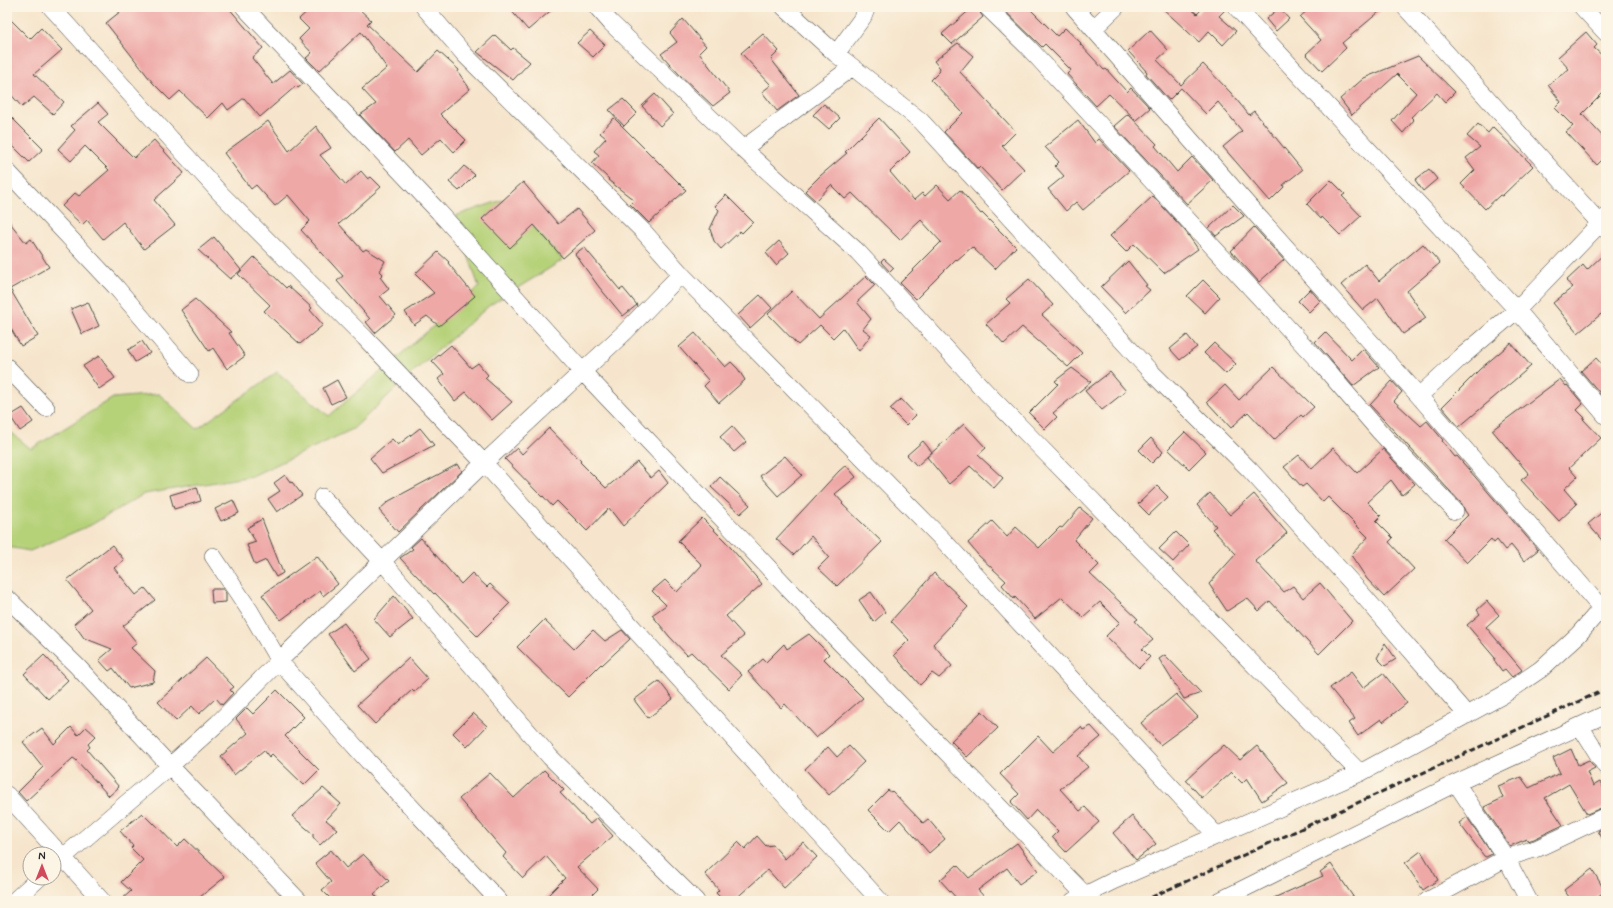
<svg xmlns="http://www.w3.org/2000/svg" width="1613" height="908" viewBox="0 0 1613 908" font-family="Mynerve,sans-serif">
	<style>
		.green { fill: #b6d279; stroke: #707e52 }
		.building { fill: #eea9a7 }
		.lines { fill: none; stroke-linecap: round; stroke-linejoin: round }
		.minor-casing { stroke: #494743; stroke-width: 18 }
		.minor { stroke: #fff; stroke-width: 17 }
		.rail { stroke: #2b2b2b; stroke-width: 3; stroke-dasharray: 6 3; stroke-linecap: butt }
	</style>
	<rect width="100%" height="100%" fill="#fcf5e5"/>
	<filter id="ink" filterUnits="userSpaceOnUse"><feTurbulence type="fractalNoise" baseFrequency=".025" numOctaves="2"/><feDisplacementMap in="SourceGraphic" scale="8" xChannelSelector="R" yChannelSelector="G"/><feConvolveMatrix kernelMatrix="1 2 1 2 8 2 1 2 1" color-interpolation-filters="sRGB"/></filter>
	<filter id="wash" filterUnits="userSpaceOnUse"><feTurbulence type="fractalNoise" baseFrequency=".012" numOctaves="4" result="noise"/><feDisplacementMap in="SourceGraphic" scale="16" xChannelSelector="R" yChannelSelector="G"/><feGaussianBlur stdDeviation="0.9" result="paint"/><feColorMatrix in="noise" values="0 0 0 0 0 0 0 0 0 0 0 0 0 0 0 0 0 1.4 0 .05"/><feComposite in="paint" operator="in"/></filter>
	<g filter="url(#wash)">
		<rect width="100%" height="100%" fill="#f6e5cc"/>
		<path class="green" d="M 508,198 L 563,260 L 490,305 L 411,374 L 353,429 L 252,476 L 144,494 L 91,525 L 30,551 L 7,547 L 7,429 L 31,449 L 113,398 L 159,394 L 197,429 L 277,372 L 329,416 L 479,287 L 455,216 Z"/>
		<g id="blocks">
			<path class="building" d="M 126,7 L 228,7 L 263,48 L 252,58 L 273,84 L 290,70 L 303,84 L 298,88 L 296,86 L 260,117 L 244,98 L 228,110 L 223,103 L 208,118 L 180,91 L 170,100 L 153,83 L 106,23 Z
				M 312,7 L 357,7 L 371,20 L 367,24 L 418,72 L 438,51 L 459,70 L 458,72 L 470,89 L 440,114 L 466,140 L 454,152 L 441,138 L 421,155 L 408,140 L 395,152 L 360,115 L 376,104 L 362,89 L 387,68 L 361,32 L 319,71 L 306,58 L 312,53 L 299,39 L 309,29 L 299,19 Z
				M 508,7 L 555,7 L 528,30 Z
				M 973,7 L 977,7 L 978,10 L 983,17 L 952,44 L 942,34 Z
				M 1001,7 L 1028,7 L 1057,36 L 1065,28 L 1081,43 L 1080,44 L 1104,70 L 1106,69 L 1127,92 L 1131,88 L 1150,108 L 1136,120 L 1109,94 L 1096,106 L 1067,74 L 1071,70 L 1045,44 L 1042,47 Z
				M 1161,7 L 1189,7 L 1197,14 L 1204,7 L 1226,7 L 1226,9 L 1219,16 L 1236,31 L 1223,45 L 1209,31 L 1199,42 Z
				M 1311,7 L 1385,7 L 1342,43 L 1346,48 L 1322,71 L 1306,54 L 1321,40 L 1300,17 Z
				M 1279,8 L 1289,19 L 1276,31 L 1266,19 Z
				M 7,16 L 30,39 L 41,28 L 62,50 L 34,74 L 64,102 L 53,114 L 34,97 L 22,107 L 7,90 Z
				M 683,19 L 706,46 L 699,53 L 730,93 L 713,106 L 679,74 L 661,54 L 677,42 L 670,33 Z
				M 1150,30 L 1168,50 L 1157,60 L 1181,85 L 1203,64 L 1231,93 L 1249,115 L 1254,111 L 1302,170 L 1283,185 L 1284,187 L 1270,201 L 1223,147 L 1242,131 L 1218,102 L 1206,114 L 1181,88 L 1169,100 L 1146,74 L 1147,72 L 1128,51 Z
				M 590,31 L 605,45 L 593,57 L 577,43 Z
				M 1586,32 L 1597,45 L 1594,48 L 1606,59 L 1606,90 L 1582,114 L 1606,140 L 1606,156 L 1597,165 L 1566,132 L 1573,126 L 1555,108 L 1561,102 L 1548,85 L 1569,69 L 1558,57 Z
				M 763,34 L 779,51 L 771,59 L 799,95 L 777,111 L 762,92 L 771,85 L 741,53 Z
				M 495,35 L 511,50 L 513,48 L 530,62 L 513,80 L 477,52 Z
				M 958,43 L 973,56 L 960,72 L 1016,132 L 1002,146 L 1024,169 L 1002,190 L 980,167 L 978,169 L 944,132 L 963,113 L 931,80 L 940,71 L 939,70 L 940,68 L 934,61 Z
				M 1418,56 L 1455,92 L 1445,102 L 1437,93 L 1411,117 L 1414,120 L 1403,133 L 1392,121 L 1416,93 L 1397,74 L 1352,115 L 1340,99 L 1364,78 Z
				M 655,94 L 673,114 L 660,126 L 642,106 Z
				M 623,99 L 637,113 L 624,126 L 609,110 Z
				M 98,103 L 108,114 L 98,122 L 134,158 L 154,140 L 184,173 L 154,200 L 175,225 L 144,249 L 123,222 L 103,239 L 87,220 L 82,225 L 62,206 L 75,193 L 79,196 L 109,170 L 85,146 L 71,161 L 58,149 L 75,130 L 71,126 Z
				M 824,104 L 840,118 L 829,129 L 813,115 Z
				M 7,113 L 43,149 L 29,162 L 7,140 Z
				M 1128,114 L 1157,144 L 1155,146 L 1177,172 L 1192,157 L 1213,180 L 1187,204 L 1114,126 Z
				M 614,118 L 686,190 L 649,223 L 630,204 L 634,200 L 608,180 L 609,179 L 592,163 L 599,155 L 594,151 L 606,138 L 600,133 Z
				M 879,118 L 910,152 L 890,172 L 914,200 L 922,193 L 925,196 L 937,185 L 950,199 L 960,190 L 981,214 L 982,213 L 1016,247 L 995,269 L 972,247 L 957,260 L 956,259 L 916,299 L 900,283 L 941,242 L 921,220 L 900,240 L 852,193 L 845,199 L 831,185 L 816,201 L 805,191 L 820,176 L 847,153 L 845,152 Z
				M 1078,120 L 1095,143 L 1099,139 L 1129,171 L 1083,210 L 1076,202 L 1066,211 L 1048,189 L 1064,176 L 1055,166 L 1059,162 L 1045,147 Z
				M 268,121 L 289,151 L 316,126 L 331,148 L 320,155 L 346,185 L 361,171 L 368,179 L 371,177 L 381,187 L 339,224 L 363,251 L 366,249 L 385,261 L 380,271 L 383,274 L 380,277 L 389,289 L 380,296 L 396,315 L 375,333 L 366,322 L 370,319 L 337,281 L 343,276 L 301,230 L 310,221 L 288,195 L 275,206 L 256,185 L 251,189 L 224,153 Z
				M 1478,124 L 1488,133 L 1493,127 L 1533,166 L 1502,196 L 1500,195 L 1485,209 L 1461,184 L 1475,170 L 1466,158 L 1480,147 L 1467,136 Z
				M 464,166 L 475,175 L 459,191 L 449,182 Z
				M 1429,169 L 1437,179 L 1423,191 L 1415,180 Z
				M 1331,180 L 1345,194 L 1342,196 L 1361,216 L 1340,235 L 1322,217 L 1321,219 L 1307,204 Z
				M 523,182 L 558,224 L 577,209 L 595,230 L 563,258 L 534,225 L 510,248 L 482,219 Z
				M 726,195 L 753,222 L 742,233 L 740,231 L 721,249 L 714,241 L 710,229 L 719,210 L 715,206 Z
				M 1153,196 L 1186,232 L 1198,249 L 1164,273 L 1134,244 L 1126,252 L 1110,236 Z
				M 1233,205 L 1244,216 L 1216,236 L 1209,228 Z
				M 7,219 L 26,243 L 31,239 L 49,267 L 10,289 L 38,336 L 21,346 L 7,322 Z
				M 1254,227 L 1284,260 L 1259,282 L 1231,251 Z
				M 214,237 L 241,270 L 230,279 L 198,250 Z
				M 779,241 L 789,253 L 776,265 L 766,253 Z
				M 1423,244 L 1440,263 L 1407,291 L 1426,318 L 1403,334 L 1378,298 L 1363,310 L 1341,285 L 1365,264 L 1379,281 Z
				M 584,247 L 620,290 L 623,288 L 637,305 L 623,316 L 599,287 L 575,254 Z
				M 438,252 L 449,262 L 448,263 L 475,296 L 439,326 L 427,316 L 414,325 L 405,312 L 434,293 L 415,274 Z
				M 1606,252 L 1606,310 L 1578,333 L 1553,303 L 1573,287 L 1566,281 L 1583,265 L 1587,270 Z
				M 254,257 L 286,288 L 288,286 L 312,308 L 310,310 L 323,325 L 300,344 L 264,311 L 270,305 L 238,274 Z
				M 884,259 L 894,268 L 890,272 L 881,262 Z
				M 1128,261 L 1147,285 L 1145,286 L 1150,290 L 1126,313 L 1101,287 Z
				M 866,276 L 875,285 L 857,302 L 871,319 L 863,329 L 871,335 L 859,351 L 843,328 L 833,338 L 820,325 L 798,345 L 768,314 L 792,291 L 819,319 Z
				M 1029,279 L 1053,305 L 1042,315 L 1082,353 L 1068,367 L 1022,327 L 1004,344 L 986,324 L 1010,303 L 1006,299 Z
				M 1203,280 L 1220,297 L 1205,313 L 1187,296 Z
				M 1310,289 L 1320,301 L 1309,312 L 1298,301 Z
				M 760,295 L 772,308 L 750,328 L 738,315 Z
				M 195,299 L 231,332 L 229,333 L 245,356 L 227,369 L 213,348 L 209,351 L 181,310 Z
				M 88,302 L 99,326 L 82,334 L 71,309 Z
				M 1325,332 L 1352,360 L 1363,349 L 1379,367 L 1353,386 L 1315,342 Z
				M 695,333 L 725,367 L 731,362 L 738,369 L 745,380 L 719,403 L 704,386 L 709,381 L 679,347 Z
				M 1187,335 L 1197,347 L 1180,360 L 1170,349 Z
				M 142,341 L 150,353 L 135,362 L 128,350 Z
				M 1214,343 L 1236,364 L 1226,374 L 1204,353 Z
				M 1511,343 L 1531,366 L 1459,427 L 1442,407 L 1480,369 Z
				M 451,345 L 471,368 L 478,363 L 488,375 L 485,378 L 512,402 L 492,420 L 466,392 L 455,401 L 438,379 L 444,374 L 432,361 Z
				M 99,356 L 115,378 L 99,389 L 83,366 Z
				M 1596,358 L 1606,369 L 1606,400 L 1581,371 Z
				M 1273,367 L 1314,407 L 1303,417 L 1301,415 L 1274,440 L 1248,412 L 1231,428 L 1207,402 L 1225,385 L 1239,400 Z
				M 1072,368 L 1091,382 L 1053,413 L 1057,417 L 1045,429 L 1029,413 L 1058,384 L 1055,381 Z
				M 1110,372 L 1126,391 L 1102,410 L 1085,391 Z
				M 1560,379 L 1566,386 L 1567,385 L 1583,404 L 1577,410 L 1585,418 L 1583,419 L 1601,438 L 1569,468 L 1577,477 L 1564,489 L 1577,504 L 1559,521 L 1521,480 L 1529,474 L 1492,430 Z
				M 337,380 L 346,397 L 331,404 L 323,388 Z
				M 1392,381 L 1402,392 L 1394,401 L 1421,426 L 1427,421 L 1443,440 L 1442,441 L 1455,457 L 1457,456 L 1538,550 L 1524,561 L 1511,545 L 1505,550 L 1497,540 L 1494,543 L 1491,539 L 1467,563 L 1444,539 L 1468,515 L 1465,511 L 1462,504 L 1370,405 Z
				M 901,399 L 916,415 L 906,425 L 890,409 Z
				M 23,408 L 33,422 L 20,431 L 10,416 Z
				M 964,424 L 986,448 L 978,455 L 1003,478 L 994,488 L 970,466 L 949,484 L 927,457 Z
				M 732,426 L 746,442 L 734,452 L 720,437 Z
				M 420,428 L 434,445 L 382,473 L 370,458 L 392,439 L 398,445 Z
				M 549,428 L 581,461 L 580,462 L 606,488 L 637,462 L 651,478 L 659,471 L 668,483 L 623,526 L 609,508 L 587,531 L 557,501 L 552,506 L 543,496 L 542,497 L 505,459 L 517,448 L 522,454 Z
				M 1185,432 L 1206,452 L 1189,469 L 1168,449 Z
				M 1151,438 L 1163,452 L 1152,463 L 1139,450 Z
				M 923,441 L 932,452 L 917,466 L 907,455 Z
				M 1333,448 L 1357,473 L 1383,449 L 1415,484 L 1402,495 L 1391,480 L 1367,502 L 1381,516 L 1376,521 L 1393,538 L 1389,542 L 1414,569 L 1384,597 L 1367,579 L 1351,555 L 1368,537 L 1328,497 L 1323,502 L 1306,484 L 1302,487 L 1284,467 L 1299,455 L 1311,469 Z
				M 785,456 L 802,475 L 778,496 L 760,476 Z
				M 458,464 L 462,471 L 398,532 L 379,510 L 389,501 Z
				M 846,465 L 856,477 L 835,494 L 843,503 L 842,504 L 882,542 L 837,586 L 818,568 L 829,557 L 811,536 L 794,555 L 776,539 L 839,471 Z
				M 285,475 L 291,483 L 292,482 L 302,495 L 277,512 L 268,499 L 280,491 L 274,483 Z
				M 720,477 L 750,505 L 740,514 L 711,487 Z
				M 1157,486 L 1168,497 L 1149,515 L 1138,504 Z
				M 197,487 L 201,501 L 174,509 L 170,495 Z
				M 1210,493 L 1230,515 L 1254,494 L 1287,533 L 1255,561 L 1284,592 L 1293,586 L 1303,598 L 1320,583 L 1352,621 L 1319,654 L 1270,601 L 1259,611 L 1247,598 L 1227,611 L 1209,584 L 1236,554 L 1212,529 L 1216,526 L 1197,505 Z
				M 233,500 L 239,513 L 221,521 L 215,509 Z
				M 1080,508 L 1092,518 L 1074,540 L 1099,565 L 1090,574 L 1138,619 L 1135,621 L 1153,640 L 1142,649 L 1150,657 L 1139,668 L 1106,636 L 1120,622 L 1100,602 L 1083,617 L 1062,597 L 1035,619 L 1015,597 L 1014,599 L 1002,585 L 1006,581 L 978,555 L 968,543 L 992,521 L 1007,537 L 1016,527 L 1039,548 L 1060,527 L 1062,528 Z
				M 1606,509 L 1606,545 L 1588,524 Z
				M 702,518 L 725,541 L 762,584 L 726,616 L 744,636 L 721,655 L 742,675 L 729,689 L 691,652 L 687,655 L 669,636 L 652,615 L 666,605 L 652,591 L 665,580 L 677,592 L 702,565 L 678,541 Z
				M 262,519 L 283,573 L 276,577 L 266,560 L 255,565 L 247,545 L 256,542 L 247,528 Z
				M 1176,532 L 1189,545 L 1173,562 L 1159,549 Z
				M 421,538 L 461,584 L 472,573 L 487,587 L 490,584 L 510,603 L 477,636 L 435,593 L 434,594 L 400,558 L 413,549 L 411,547 Z
				M 112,545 L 124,560 L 114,568 L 136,595 L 145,588 L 155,600 L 123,626 L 137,643 L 131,648 L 155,671 L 153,682 L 129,688 L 113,668 L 109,671 L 99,660 L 112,649 L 84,638 L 74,624 L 91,609 L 67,580 Z
				M 317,556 L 338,584 L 323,596 L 320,591 L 281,620 L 262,595 Z
				M 934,573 L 959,596 L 958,597 L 968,607 L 933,644 L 952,666 L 939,678 L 932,673 L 920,685 L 894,655 L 909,640 L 891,621 Z
				M 211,589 L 223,589 L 226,593 L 226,602 L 212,603 Z
				M 871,592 L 885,612 L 874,622 L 859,600 Z
				M 394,596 L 413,619 L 390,637 L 374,619 Z
				M 1487,601 L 1499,615 L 1486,627 L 1522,670 L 1512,677 L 1505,669 L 1502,671 L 1494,660 L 1495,658 L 1467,625 L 1480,614 L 1477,610 Z
				M 544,620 L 574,649 L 593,630 L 605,641 L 622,630 L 630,639 L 602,665 L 601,664 L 568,697 L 517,647 Z
				M 344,623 L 371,659 L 355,671 L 328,634 Z
				M 809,634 L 829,654 L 824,659 L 863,698 L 816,738 L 785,704 L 781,708 L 748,672 L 763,659 L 766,662 L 784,644 L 787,649 Z
				M 1385,643 L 1396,659 L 1385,666 L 1377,658 Z
				M 44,655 L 68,680 L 48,699 L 24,674 Z
				M 1165,655 L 1201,693 L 1184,699 L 1159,659 Z
				M 206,658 L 234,687 L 230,690 L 233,693 L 222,705 L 216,698 L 199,714 L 192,706 L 176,721 L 158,702 Z
				M 409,658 L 428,679 L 414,692 L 412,690 L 375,724 L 357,705 Z
				M 1351,672 L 1363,688 L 1383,673 L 1407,703 L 1383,722 L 1381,719 L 1358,736 L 1349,723 L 1355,719 L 1330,688 Z
				M 659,681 L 673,699 L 648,718 L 634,700 Z
				M 277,690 L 304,717 L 285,736 L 319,770 L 304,785 L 272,754 L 269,757 L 264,750 L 234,775 L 221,756 L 248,733 L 236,719 L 247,708 L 253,714 Z
				M 1176,694 L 1198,717 L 1160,745 L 1141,723 Z
				M 982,711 L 998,728 L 967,757 L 951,741 Z
				M 473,713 L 487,726 L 467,747 L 453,733 Z
				M 1091,726 L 1101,737 L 1078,756 L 1088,767 L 1060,789 L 1080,811 L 1085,807 L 1099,822 L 1066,852 L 1052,837 L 1058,831 L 1036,810 L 1027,820 L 1011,802 L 1019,794 L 1000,774 L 1038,736 L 1053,752 L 1081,727 L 1083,730 Z
				M 71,727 L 78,735 L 86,727 L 96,736 L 88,744 L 90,747 L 87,750 L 119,787 L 109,796 L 76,760 L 73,758 L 26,801 L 18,792 L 43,767 L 23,742 L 42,728 L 54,744 Z
				M 1224,745 L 1240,760 L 1257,746 L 1288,783 L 1262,801 L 1247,778 L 1242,783 L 1231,772 L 1202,798 L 1186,780 Z
				M 849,746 L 864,762 L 829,795 L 805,769 L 828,747 L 837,757 Z
				M 1571,749 L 1578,765 L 1589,760 L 1595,768 L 1587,772 L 1593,786 L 1600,782 L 1606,792 L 1606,806 L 1587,814 L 1569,784 L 1545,798 L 1563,825 L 1534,839 L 1528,841 L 1527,839 L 1510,846 L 1484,807 L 1503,798 L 1498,786 L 1521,777 L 1529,788 L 1560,773 L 1553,758 Z
				M 544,770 L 564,790 L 560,793 L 590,824 L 597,818 L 613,836 L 577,867 L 598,889 L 586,901 L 542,901 L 565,878 L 546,856 L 523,878 L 503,857 L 506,853 L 459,799 L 490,773 L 514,798 Z
				M 323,788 L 341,804 L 326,820 L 337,829 L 320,845 L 313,837 L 313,834 L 292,816 Z
				M 888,790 L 891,792 L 892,791 L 923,823 L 928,819 L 945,839 L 929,853 L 900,820 L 889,831 L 868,810 Z
				M 142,813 L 153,824 L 154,823 L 177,847 L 185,839 L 225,877 L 195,901 L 120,901 L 131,891 L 121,882 L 143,860 L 131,848 L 133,846 L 120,831 Z
				M 1132,816 L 1156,844 L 1136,860 L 1113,833 Z
				M 1467,817 L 1492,854 L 1486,857 L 1484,856 L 1459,823 Z
				M 1606,827 L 1606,845 L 1598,831 Z
				M 757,836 L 766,846 L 773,845 L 785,859 L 803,842 L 817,857 L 784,888 L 768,870 L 733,901 L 724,901 L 716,893 L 719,890 L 705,874 L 738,842 L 745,849 Z
				M 1017,843 L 1038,871 L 1019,884 L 1007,868 L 978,890 L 988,901 L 959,901 L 940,880 L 957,865 L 969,878 Z
				M 331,850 L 346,868 L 363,854 L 389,881 L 374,894 L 381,901 L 333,901 L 322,890 L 331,882 L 315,863 Z
				M 1421,851 L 1438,880 L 1423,890 L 1405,863 Z
				M 1331,864 L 1356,901 L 1267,901 L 1323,876 L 1320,872 Z
				M 1592,869 L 1605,891 L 1592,901 L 1572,901 L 1564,890 Z"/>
		</g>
	</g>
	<g filter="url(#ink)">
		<use href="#blocks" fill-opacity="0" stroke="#494743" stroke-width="1"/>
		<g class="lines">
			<g class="minor-casing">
				<path id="minor" d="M 51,7 L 220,193 L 365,338 L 484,463 L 880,901
					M 244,7 L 439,212 L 582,371 L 820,622 L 1085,895
					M 424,7 L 465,55 L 643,231 L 681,274 L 943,540 L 1217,836
					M 597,7 L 611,23 L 743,149 L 858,252 L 984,390 L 1360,773
					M 784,7 L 836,54 L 921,121 L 1149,370 L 1250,470 L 1361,593 L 1467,715
					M 987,7 L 1027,46 L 1323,366 L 1380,432 L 1455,511
					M 1074,7 L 1247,204 L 1419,396 L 1602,609
					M 1236,7 L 1517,310 L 1606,416
					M 1405,7 L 1606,230
					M 1582,7 L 1606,33
					M 1094,28 L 1116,7
					M 836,54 L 863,17 L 867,7
					M 743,149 L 852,67
					M 7,171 L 115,286 L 190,374
					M 7,367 L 46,408
					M 1419,396 L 1460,358 L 1517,310 L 1606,217
					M 322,497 L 382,561 L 550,757 L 696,901
					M 213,556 L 250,611 L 279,661 L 368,761 L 499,901
					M 7,598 L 77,666 L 170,766 L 299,901
					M 1580,726 L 1606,767
					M 1456,783 L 1506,858 L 1529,901
					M 7,795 L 102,901
					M 54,865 L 170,766 L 218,723 L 279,661 L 484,463 L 625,332 L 681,274
					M 14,901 L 39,878
					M 1073,901 L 1113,881 L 1360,773 L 1503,695 L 1541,669 L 1578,635 L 1606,603
					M 1219,901 L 1456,783 L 1606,714
					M 1427,901 L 1506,858 L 1538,848 L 1606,816"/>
			</g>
			<use href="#minor" class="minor"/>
			<path class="rail" d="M 1143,901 L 1606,689"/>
		</g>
	</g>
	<rect width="1613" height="908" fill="none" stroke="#fcf5e5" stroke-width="24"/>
	<g transform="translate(42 866)"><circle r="19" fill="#fcf5e5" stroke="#a8a49b"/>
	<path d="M0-3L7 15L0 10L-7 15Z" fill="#d1495b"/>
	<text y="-6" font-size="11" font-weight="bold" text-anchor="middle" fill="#2b2b2b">N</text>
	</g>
</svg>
